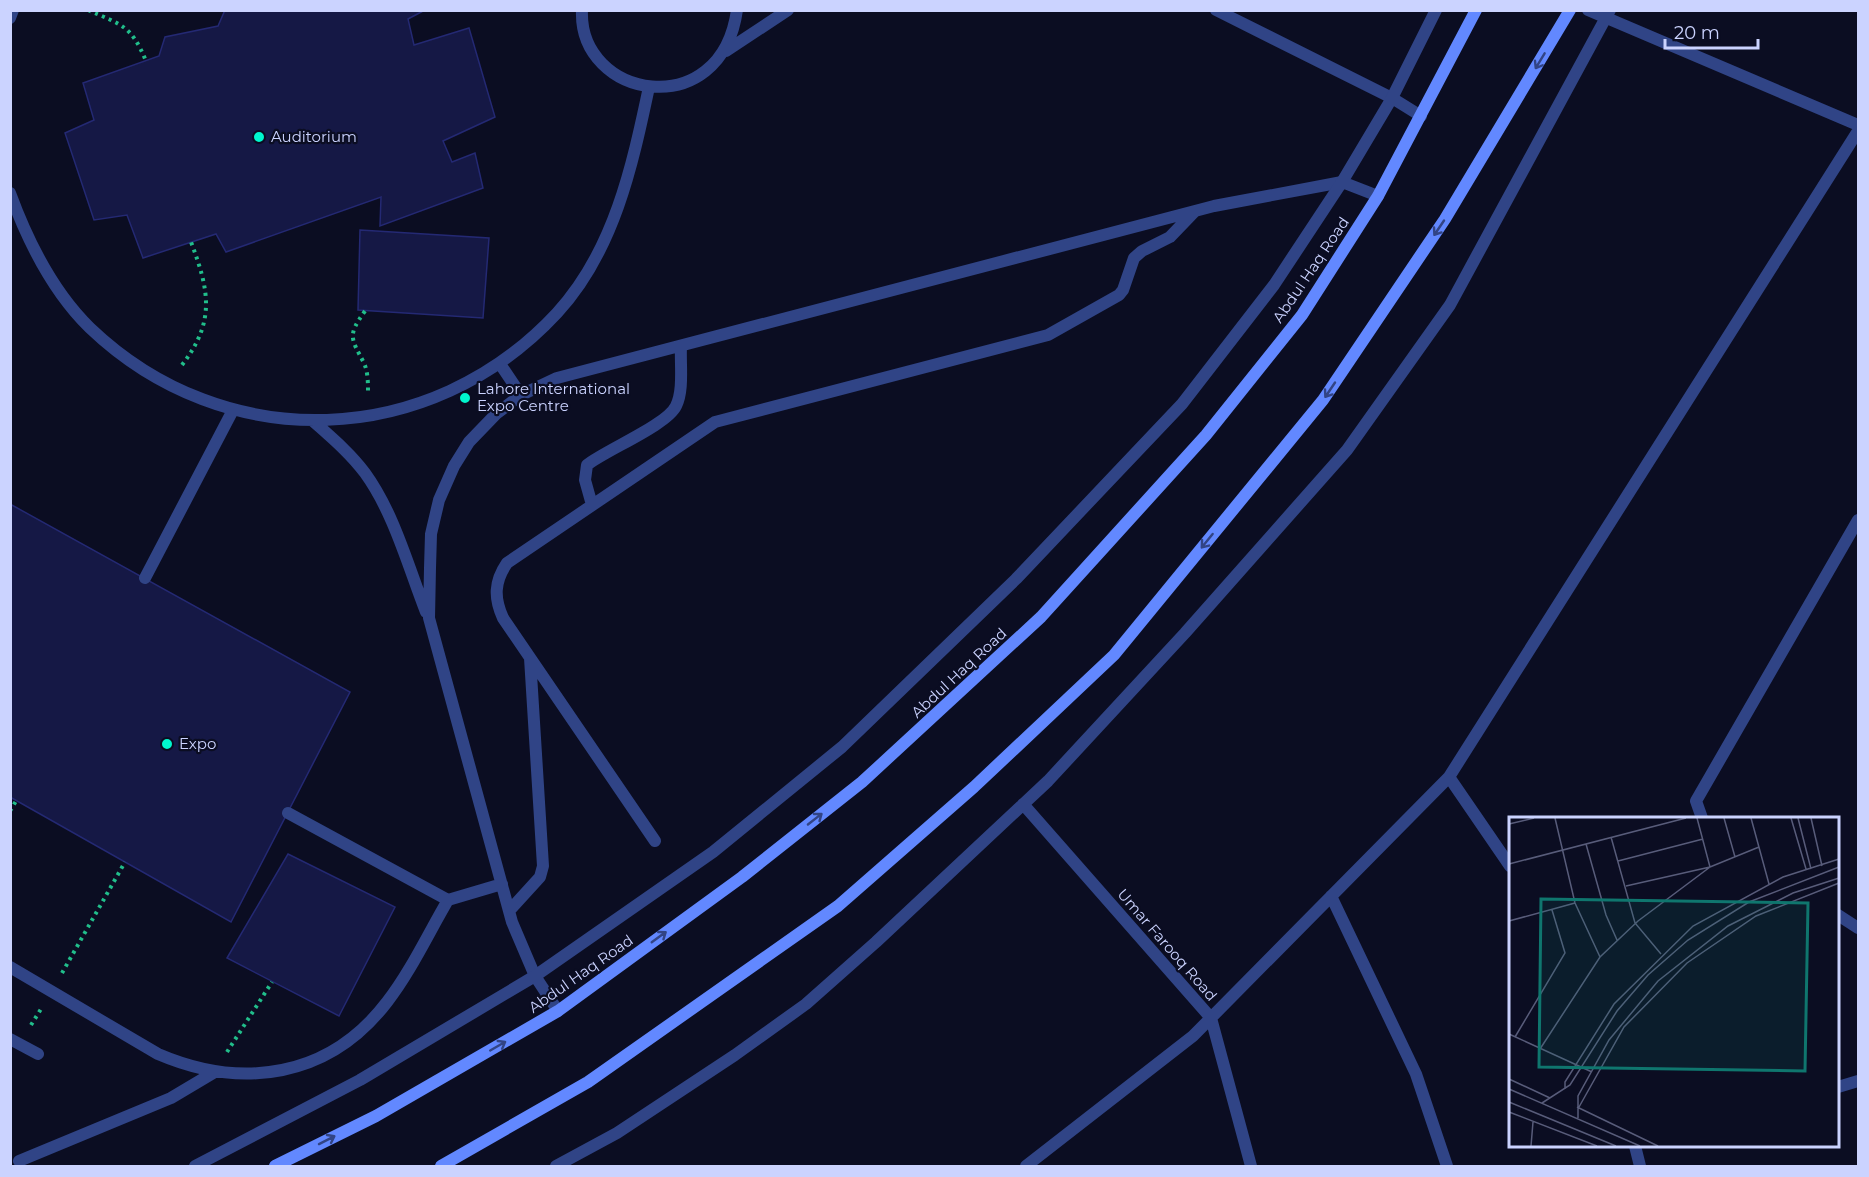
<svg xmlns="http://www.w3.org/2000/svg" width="1869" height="1177" viewBox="0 0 1869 1177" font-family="Montserrat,sans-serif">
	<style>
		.building { fill: #151845; stroke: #242973; stroke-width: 1.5 }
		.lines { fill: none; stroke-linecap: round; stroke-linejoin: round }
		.path { stroke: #21be8b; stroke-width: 4; stroke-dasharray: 3 4.5; stroke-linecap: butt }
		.lane { stroke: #304486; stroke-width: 12 }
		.street { stroke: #304486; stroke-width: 12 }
		.secondary { stroke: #6288ff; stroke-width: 12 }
		.oneway { stroke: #324485 }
		.poi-dot { fill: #00f6ce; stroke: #0b0d22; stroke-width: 2 }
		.labels { text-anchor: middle; stroke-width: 4.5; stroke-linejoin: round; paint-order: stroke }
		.poi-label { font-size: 15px; fill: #cbd3ff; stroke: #0b0d22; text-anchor: start }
		.street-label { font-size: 15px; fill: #cbd3ff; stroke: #0b0d22 }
		.inset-road { fill: none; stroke: #585c7a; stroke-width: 1.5 }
		.view { fill: #0f766e; fill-opacity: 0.15; stroke: #0f766e; stroke-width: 3 }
		.inset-edge { fill: none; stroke: #cbd3ff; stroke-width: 3 }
	</style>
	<rect width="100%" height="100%" fill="#0b0d22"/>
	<path class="building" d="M 225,10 L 425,10 L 408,19 L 414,45 L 469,28 L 495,117 L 443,141 L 452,162 L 475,153 L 483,188 L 380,226 L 381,197 L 226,252 L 216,234 L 143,258 L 127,215 L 94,220 L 65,133 L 94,120 L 83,83 L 159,56 L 165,37 L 218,26 Z
		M 360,230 L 489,238 L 483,318 L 358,310 Z
		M 10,504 L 350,692 L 231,922 L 10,797 Z
		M 288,854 L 395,907 L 339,1016 L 227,958 Z"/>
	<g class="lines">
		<path class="path" d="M 88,10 C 122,25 131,25 146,61
			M 365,311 C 347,336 351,338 364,363 C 368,372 368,383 368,392
			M 182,365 C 216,321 209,290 191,242
			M 10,811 L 16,801
			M 62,973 L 125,862
			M 31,1025 L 41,1009
			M 227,1052 L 272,982"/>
		<path class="lane" d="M 582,10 C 578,99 721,125 737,10
			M 1216,10 L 1392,98
			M 10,18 L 13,10
			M 726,51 L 788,10
			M 10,193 C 28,242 52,291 90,328 C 225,457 431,449 557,313 C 614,251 632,167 649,87
			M 500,364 L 521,395
			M 313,421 C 331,437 350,453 365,473 C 394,513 408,566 426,612
			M 592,505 L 585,480 L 587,465 C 606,450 667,425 676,406 C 684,390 680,364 681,346
			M 145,578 L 233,410
			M 288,813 L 448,900
			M 655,841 L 503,618 C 494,598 494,582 507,563 L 715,422 L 1048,335 L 1119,295 L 1123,290 L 1134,258 L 1142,251 L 1170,237 L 1195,211
			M 509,911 L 540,877 L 543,866 L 530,658
			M 1838,915 L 1858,928
			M 10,967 L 158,1054 C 242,1090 329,1078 387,1002 C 411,971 428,934 448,900 L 502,884
			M 535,976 L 512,922 L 429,618 L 430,568 L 431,534 L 439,500 L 454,466 L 469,442 L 496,414 L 521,395 L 557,378 L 1214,206 L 1342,182
			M 10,1039 L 38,1054
			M 19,1161 L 171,1098 L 213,1073"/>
		<path class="street" d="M 1588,10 L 1858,125
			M 1392,98 L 1421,116
			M 1342,182 L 1378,196
			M 1449,777 L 1510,866
			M 1023,804 L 1211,1018 L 1251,1166
			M 1702,818 L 1696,801 L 1858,520
			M 1331,896 L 1416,1074 L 1447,1166
			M 535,976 L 558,1011
			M 1838,1087 L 1858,1081
			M 1635,1146 L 1640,1166
			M 195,1166 L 360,1080 L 535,976 L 713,852 L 842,747 L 1016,579 L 1182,404 L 1274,285 L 1342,182 L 1392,98 L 1436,10
			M 556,1166 L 617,1133 L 735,1055 L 806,1004 L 876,942 L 1048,781 L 1185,633 L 1347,450 L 1450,305 L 1610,10
			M 1026,1166 L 1193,1036 L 1449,777 L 1858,131"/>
		<path class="secondary" d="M 275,1166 L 376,1116 L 558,1011 L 742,877 L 862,782 L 1041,617 L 1206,435 L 1302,315 L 1378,196 L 1476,10
			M 441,1166 L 588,1082 L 838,906 L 974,787 L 1114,655 L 1323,400 L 1445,219 L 1570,10"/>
	</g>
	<defs><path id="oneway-shaft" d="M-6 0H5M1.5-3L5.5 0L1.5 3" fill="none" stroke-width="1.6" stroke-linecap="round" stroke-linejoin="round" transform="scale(1.5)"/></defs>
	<g class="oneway">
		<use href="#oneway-shaft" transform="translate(1540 61) rotate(121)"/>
		<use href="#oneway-shaft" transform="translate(1439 228) rotate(124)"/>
		<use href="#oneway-shaft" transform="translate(1330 390) rotate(124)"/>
		<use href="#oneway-shaft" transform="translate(1207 541) rotate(129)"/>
		<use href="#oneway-shaft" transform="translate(815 819) rotate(-38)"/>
		<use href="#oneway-shaft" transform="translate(659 937) rotate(-36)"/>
		<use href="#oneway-shaft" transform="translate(498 1046) rotate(-30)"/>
		<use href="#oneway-shaft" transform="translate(327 1140) rotate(-27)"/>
	</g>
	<g class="poi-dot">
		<circle cx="259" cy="137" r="6"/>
		<circle cx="465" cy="398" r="6"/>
		<circle cx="167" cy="744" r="6"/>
	</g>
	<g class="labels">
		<g class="poi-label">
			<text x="271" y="142">Auditorium</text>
			<text x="477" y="394">Lahore International<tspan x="477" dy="17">Expo Centre</tspan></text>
			<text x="179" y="749">Expo</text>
		</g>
		<g class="street-label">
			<text transform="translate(1311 270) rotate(-56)" y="5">Abdul Haq Road</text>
			<text transform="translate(959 673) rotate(-43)" y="5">Abdul Haq Road</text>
			<text transform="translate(1167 945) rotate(49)" y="5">Umar Farooq Road</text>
			<text transform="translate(581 974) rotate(-35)" y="5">Abdul Haq Road</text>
		</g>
	</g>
	<g transform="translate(1509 817)">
		<rect width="330" height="330" fill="#0b0d22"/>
		<path class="inset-road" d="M 46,1 L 66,86 L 91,140M 215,1 L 226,40M 242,1 L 260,67M 282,1 L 297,52M 289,1 L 302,52M 302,1 L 313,49M 0,7 L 25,1M 102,20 L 126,106 L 152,137M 77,27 L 97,98 L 108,123M 109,44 L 194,22M 0,47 L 177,1M 117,69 L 201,50 L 250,30M 0,104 L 66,86M 0,217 L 83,255M 6,220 L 56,136 L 43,93M 31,232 L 91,140 L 129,104 L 201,50 L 188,1M 0,262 L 41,281M 0,272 L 131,329M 56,272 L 56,265 L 105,187 L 184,109 L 274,60 L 330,42M 0,285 L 107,329M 33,286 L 61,268 L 108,194 L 139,158 L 179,123 L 240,85 L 330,50M 68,290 L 149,329M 70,290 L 115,210 L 178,146 L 247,99 L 330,66M 0,295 L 88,329M 69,301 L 69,279 L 100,223 L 149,164 L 219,109 L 284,76 L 330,61M 22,329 L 24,305"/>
		<path class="view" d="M 32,82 L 299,86 L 296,254 L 30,250 Z"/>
		<rect width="330" height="330" class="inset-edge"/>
	</g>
	<rect width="1869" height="1177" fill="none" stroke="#cbd3ff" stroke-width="24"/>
	<path d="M1665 39v9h93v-9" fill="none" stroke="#cbd3ff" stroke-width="3"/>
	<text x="1674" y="39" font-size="18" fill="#cbd3ff" stroke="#0b0d22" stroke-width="4.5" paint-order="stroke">20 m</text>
</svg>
